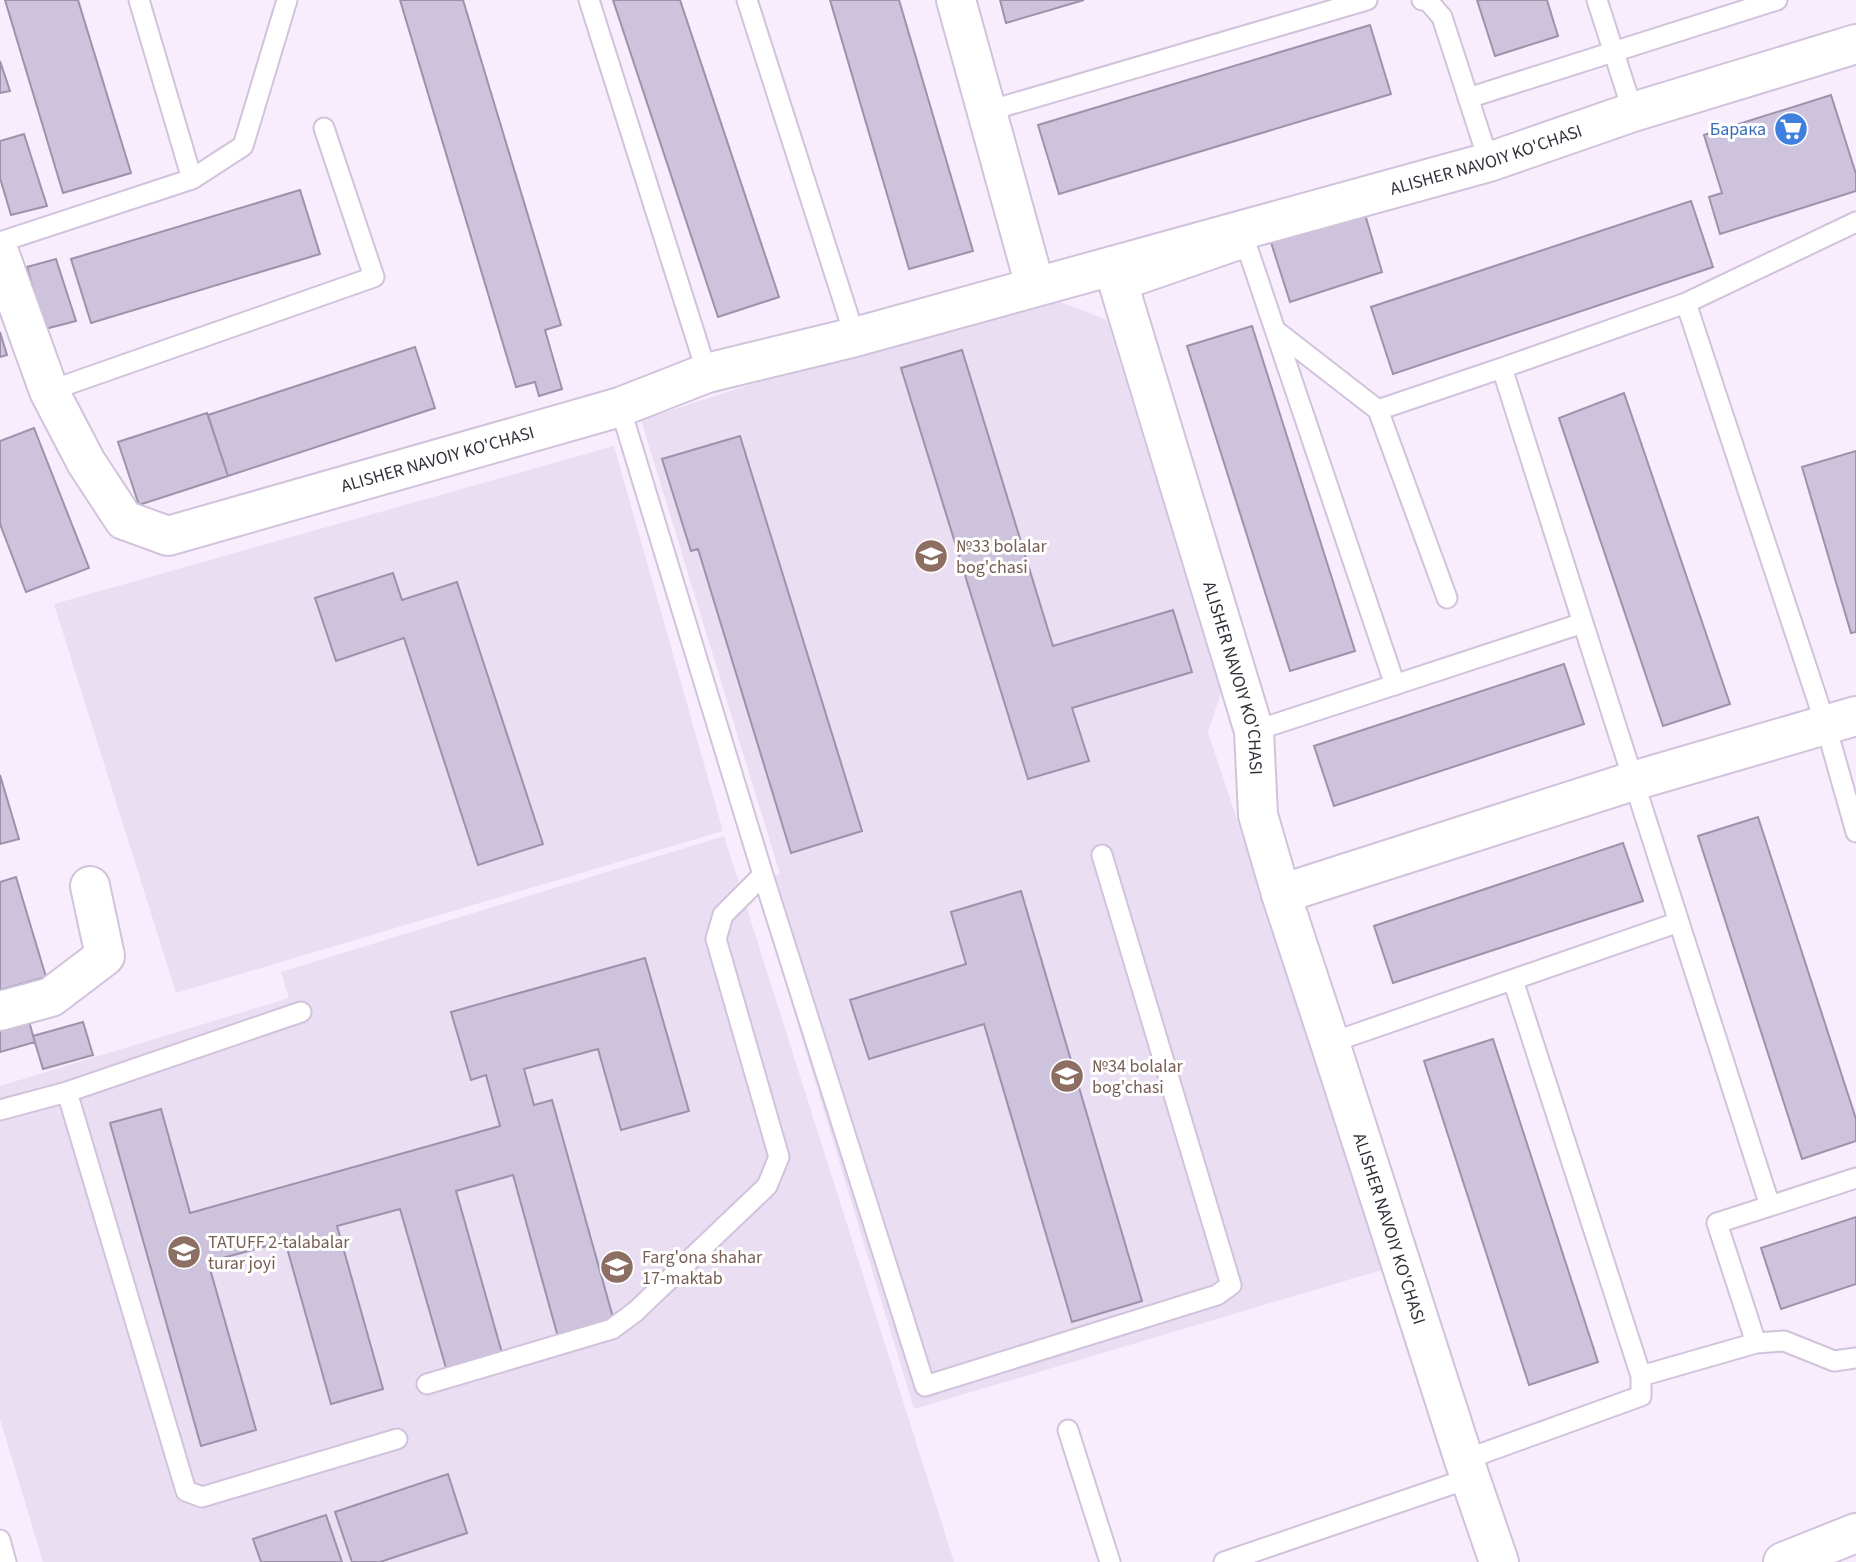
<svg xmlns="http://www.w3.org/2000/svg" width="1856" height="1562" viewBox="0 0 1856 1562" font-family="'Source Sans 3',sans-serif">
	<style>
		.education { fill: #eadef3 }
		.building { fill: #cdc3dd; stroke: #9c92ab; stroke-width: 2 }
		.lines { fill: none; stroke-linecap: round; stroke-linejoin: round }
		.lane-casing { stroke: #d2c2db; stroke-width: 23 }
		.street-casing { stroke: #d2c2db; stroke-width: 42 }
		.lane { stroke: #fff; stroke-width: 19 }
		.street { stroke: #fff; stroke-width: 38 }
		.labels { text-anchor: middle; stroke-width: 6; stroke-linejoin: round; paint-order: stroke }
		.shop-label { font-size: 18px; fill: #366cbe; stroke: #fff; text-anchor: end }
		.street-label { font-size: 18px; fill: #36303a; stroke: #fff }
		.education-label { font-size: 18px; fill: #785e54; stroke: #fff; text-anchor: start }
	</style>
	<rect width="100%" height="100%" fill="#f7edfd"/>
	<path class="education" d="M 1042,295 L 1107,320 L 1221,693 L 1208,732 L 1385,1269 L 914,1409 L 755,883 L 780,874 L 641,420 L 758,382 Z
		M 614,446 L 723,831 L 176,993 L 54,604 Z
		M 724,836 L 954,1562 L 43,1562 L 0,1419 L 0,1086 L 289,998 L 281,972 Z"/>
	<path class="building" d="M 5,0 L 78,0 L 131,173 L 63,193 Z
		M 400,0 L 463,0 L 561,325 L 545,330 L 562,389 L 539,396 L 535,382 L 516,387 Z
		M 613,0 L 680,0 L 779,297 L 718,317 Z
		M 830,0 L 899,0 L 973,251 L 909,269 Z
		M 1000,0 L 1084,0 L 1006,23 Z
		M 1477,0 L 1547,0 L 1558,36 L 1495,56 Z
		M 1370,25 L 1391,94 L 1059,194 L 1038,125 Z
		M 0,61 L 10,91 L 0,93 Z
		M 1831,95 L 1856,174 L 1856,191 L 1720,234 L 1709,197 L 1722,193 L 1704,135 Z
		M 24,134 L 47,206 L 11,215 L 0,178 L 0,141 Z
		M 300,190 L 320,254 L 91,323 L 71,259 Z
		M 1691,201 L 1713,267 L 1393,374 L 1371,307 Z
		M 1362,204 L 1382,272 L 1290,302 L 1268,233 Z
		M 56,259 L 76,321 L 45,329 L 27,267 Z
		M 1252,326 L 1355,651 L 1290,671 L 1187,346 Z
		M 0,332 L 7,355 L 0,357 Z
		M 415,347 L 435,408 L 228,476 L 208,415 Z
		M 962,350 L 1053,646 L 1173,610 L 1192,672 L 1072,708 L 1089,761 L 1028,779 L 901,368 Z
		M 1624,393 L 1730,704 L 1663,726 L 1559,418 Z
		M 207,413 L 228,476 L 139,505 L 118,442 Z
		M 34,428 L 89,568 L 26,592 L 0,524 L 0,441 Z
		M 740,436 L 862,831 L 791,853 L 698,549 L 691,551 L 662,459 Z
		M 1856,451 L 1856,632 L 1851,633 L 1802,467 Z
		M 393,573 L 402,600 L 457,582 L 543,844 L 478,865 L 404,638 L 336,661 L 315,598 Z
		M 1564,664 L 1584,724 L 1334,806 L 1314,746 Z
		M 0,775 L 19,839 L 0,844 Z
		M 1758,817 L 1856,1119 L 1856,1141 L 1802,1159 L 1698,836 Z
		M 1623,843 L 1643,901 L 1393,983 L 1374,926 Z
		M 16,877 L 46,977 L 0,990 L 0,882 Z
		M 1021,891 L 1142,1301 L 1072,1322 L 984,1024 L 869,1059 L 850,1000 L 966,964 L 951,912 Z
		M 645,958 L 689,1111 L 621,1130 L 598,1049 L 524,1069 L 534,1105 L 552,1100 L 614,1321 L 558,1337 L 513,1175 L 456,1191 L 502,1353 L 446,1368 L 400,1209 L 337,1226 L 383,1389 L 331,1404 L 285,1241 L 208,1262 L 256,1430 L 201,1446 L 110,1123 L 161,1109 L 190,1213 L 500,1126 L 486,1075 L 471,1080 L 451,1012 Z
		M 27,1015 L 35,1042 L 0,1052 L 0,1023 Z
		M 83,1022 L 93,1055 L 43,1069 L 33,1036 Z
		M 1493,1039 L 1598,1362 L 1529,1385 L 1424,1061 Z
		M 1856,1217 L 1856,1284 L 1781,1309 L 1761,1248 Z
		M 448,1474 L 467,1533 L 380,1562 L 352,1562 L 335,1512 Z
		M 326,1515 L 342,1562 L 261,1562 L 253,1539 Z"/>
	<g class="lines">
		<g class="lane-casing">
			<path id="lane" d="M 139,0 L 192,179
				M 589,0 L 707,373
				M 747,0 L 855,337
				M 1422,0 L 1428,1 L 1442,17 L 1489,162
				M 1597,0 L 1633,112
				M 1468,98 L 1777,0
				M 988,111 L 1367,0
				M 1856,222 L 1686,303 L 1826,726 L 1856,832
				M 0,242 L 192,179 L 243,146 L 287,0
				M 1120,291 L 1247,247 L 1395,685
				M 1275,330 L 1378,410 L 1502,368
				M 49,391 L 374,277 L 324,128
				M 620,407 L 763,875 L 925,1386 L 1217,1295 L 1231,1285 L 1102,855
				M 1378,410 L 1447,598
				M 1583,623 L 1770,1206 L 1856,1178
				M 1254,731 L 1583,623 L 1502,368 L 1686,303
				M 1330,1043 L 1679,922
				M 67,1092 L 186,1491 L 202,1497 L 397,1439
				M 0,1110 L 67,1092 L 301,1012
				M 1756,1343 L 1717,1223 L 1770,1206
				M 1641,1376 L 1756,1343 L 1784,1341 L 1834,1361 L 1856,1358
				M 427,1384 L 612,1329 L 635,1312 L 767,1186 L 779,1157 L 716,939 L 723,915 L 763,875
				M 1068,1430 L 1110,1562
				M 1464,1460 L 1641,1396 L 1641,1376 L 1513,980
				M 0,1540 L 6,1562
				M 1224,1562 L 1470,1478"/>
		</g>
		<g class="street-casing">
			<g id="street">
				<path d="M 956,0 L 1035,286"/>
				<path id="s1" d="M 0,255 L 49,391 L 86,462 L 124,520 L 168,536 L 620,407 L 707,373 L 855,337 L 1489,162 L 1633,112 L 1856,44"/>
				<path id="s2" d="M 1113,266 L 1254,731 L 1258,815 L 1281,894 L 1330,1043 L 1464,1460 L 1499,1562"/>
				<path d="M 1281,894 L 1633,781 L 1856,716"/>
				<path d="M 0,1011 L 51,997 L 105,956 L 90,886"/>
				<path d="M 1783,1562 L 1856,1533"/>
			</g>
		</g>
		<use href="#lane" class="lane"/>
		<use href="#street" class="street"/>
	</g>
	<defs>
		<g id="supermarket-disc" transform="scale(1.75)"><circle r="9.5" fill="#3f7fe0" stroke="#fff"/><path d="M-6-5.5h2.5l.6 2H6L4.5 2H-2.5L-4.4-4H-6ZM-1.5 3.2a1.3 1.3 0 1 0 .1 0ZM3 3.2a1.3 1.3 0 1 0 .1 0Z" fill="#fff"/></g>
		<g id="school-disc" transform="scale(1.75)"><circle r="9.5" fill="#8d6e63" stroke="#fff"/><path d="M0-5L7-2L0 1L-7-2ZM-4 1L0 2.5L4 1V4Q0 6-4 4Z" fill="#fff"/></g>
		<g id="university-disc" transform="scale(1.75)"><circle r="9.5" fill="#8d6e63" stroke="#fff"/><path d="M0-5L7-2L0 1L-7-2ZM-4 1L0 2.5L4 1V4Q0 6-4 4Z" fill="#fff"/></g>
	</defs>
	<g fill-rule="evenodd">
		<use href="#supermarket-disc" x="1791" y="129"/>
		<use href="#school-disc" x="931" y="556"/>
		<use href="#school-disc" x="1067" y="1076"/>
		<use href="#university-disc" x="184" y="1252"/>
		<use href="#school-disc" x="617" y="1267"/>
	</g>
	<g class="labels">
		<g class="shop-label">
			<text x="1766" y="135">Барака</text>
		</g>
		<g class="street-label">
			<text dy="6" stroke="none"><textPath href="#s1" startOffset="1712">ALISHER NAVOIY KO'CHASI</textPath></text>
			<text dy="6" stroke="none"><textPath href="#s1" startOffset="621">ALISHER NAVOIY KO'CHASI</textPath></text>
			<text dy="6" stroke="none"><textPath href="#s2" startOffset="430">ALISHER NAVOIY KO'CHASI</textPath></text>
			<text dy="6" stroke="none"><textPath href="#s2" startOffset="1004">ALISHER NAVOIY KO'CHASI</textPath></text>
		</g>
		<g class="education-label">
			<text x="956" y="552">№33 bolalar<tspan x="956" dy="21">bog'chasi</tspan></text>
			<text x="1092" y="1072">№34 bolalar<tspan x="1092" dy="21">bog'chasi</tspan></text>
			<text x="208" y="1248">TATUFF 2-talabalar<tspan x="208" dy="21">turar joyi</tspan></text>
			<text x="642" y="1263">Farg'ona shahar<tspan x="642" dy="21">17-maktab</tspan></text>
		</g>
	</g>
</svg>
